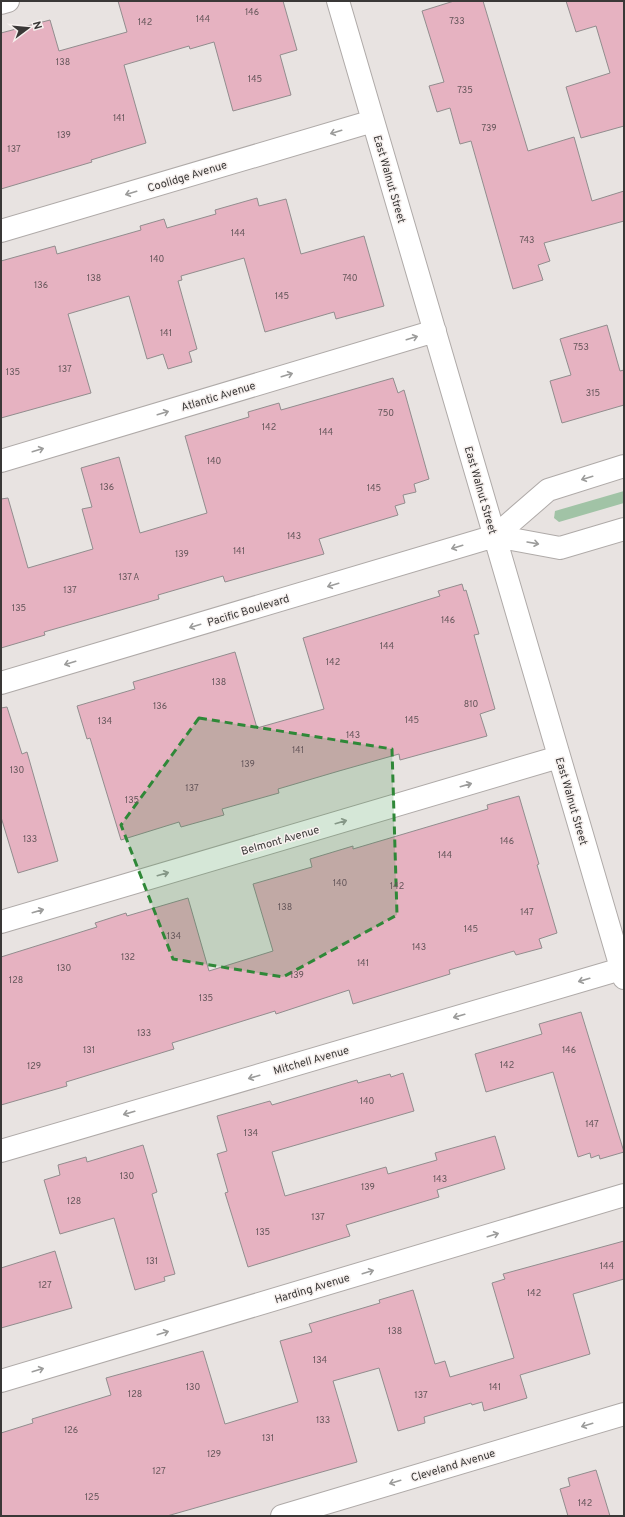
<svg xmlns="http://www.w3.org/2000/svg" width="625" height="1517" viewBox="0 0 625 1517" font-family="Overpass,sans-serif">
	<style>
		.green { fill: #a1c3a6 }
		.building { fill: #e6b2c1; stroke: #928d8e }
		.lines { fill: none; stroke-linecap: round; stroke-linejoin: round }
		.minor-casing { stroke: #afaaa8; stroke-width: 24 }
		.minor { stroke: #fff; stroke-width: 22 }
		.oneway { stroke: #9c9c9b }
		.marked { fill: #2f8838; fill-opacity: 0.2; stroke: #2f8838; stroke-width: 3; stroke-dasharray: 8 5; stroke-linejoin: round }
		.labels { text-anchor: middle; stroke-width: 3; stroke-linejoin: round; paint-order: stroke }
		.number-label { font-size: 9px; fill: #65565a }
		.street-label { font-size: 11px; fill: #3a3837; stroke: #f6f0ee }
	</style>
	<rect width="100%" height="100%" fill="#e8e3e1"/>
	<path class="green" d="M 624,491 L 624,503 L 559,522 L 554,518 L 555,511 Z"/>
	<path class="building" d="M 118,1 L 283,1 L 297,50 L 280,55 L 291,95 L 233,111 L 214,42 L 190,49 L 189,46 L 124,65 L 146,143 L 91,160 L 92,162 L 1,189 L 1,33 L 50,20 L 59,51 L 127,32 Z
		M 454,1 L 483,1 L 528,151 L 574,137 L 592,201 L 624,191 L 624,221 L 544,243 L 550,261 L 538,265 L 543,280 L 513,289 L 471,141 L 460,144 L 450,108 L 437,112 L 429,86 L 444,82 L 422,11 Z
		M 566,1 L 624,1 L 624,126 L 581,138 L 566,87 L 610,73 L 596,26 L 576,32 Z
		M 257,198 L 259,206 L 286,199 L 301,254 L 364,236 L 384,306 L 336,319 L 334,312 L 265,332 L 244,258 L 181,276 L 182,280 L 178,281 L 197,349 L 189,352 L 192,362 L 168,369 L 163,354 L 147,359 L 129,296 L 68,314 L 91,393 L 1,418 L 1,261 L 55,246 L 57,254 L 141,230 L 140,226 L 164,219 L 167,228 L 216,214 L 215,210 Z
		M 607,325 L 620,371 L 624,370 L 624,405 L 562,423 L 550,381 L 571,375 L 560,339 Z
		M 393,378 L 398,393 L 404,390 L 429,479 L 414,484 L 416,492 L 403,495 L 405,503 L 395,506 L 398,515 L 319,539 L 324,554 L 225,582 L 223,576 L 158,595 L 159,599 L 44,632 L 45,635 L 1,648 L 1,499 L 8,498 L 28,568 L 93,549 L 82,509 L 92,507 L 81,468 L 119,457 L 140,533 L 207,513 L 185,436 L 249,417 L 248,412 L 279,403 L 281,410 Z
		M 462,584 L 464,591 L 466,590 L 479,634 L 474,635 L 495,709 L 480,714 L 487,736 L 400,760 L 399,754 L 339,771 L 278,789 L 279,793 L 222,809 L 224,815 L 181,827 L 179,822 L 121,840 L 90,738 L 87,739 L 77,706 L 135,689 L 133,682 L 235,652 L 257,728 L 324,709 L 303,638 L 440,596 L 438,591 Z
		M 7,707 L 22,754 L 27,752 L 58,861 L 18,873 L 1,817 L 1,708 Z
		M 519,796 L 539,864 L 537,865 L 557,933 L 539,939 L 542,948 L 516,955 L 514,951 L 449,970 L 450,974 L 353,1004 L 349,990 L 276,1014 L 275,1011 L 172,1043 L 174,1049 L 66,1082 L 67,1086 L 1,1105 L 1,957 L 97,927 L 95,923 L 126,913 L 127,916 L 188,898 L 209,971 L 273,951 L 253,884 L 312,867 L 310,859 L 353,846 L 353,849 L 488,809 L 487,805 Z
		M 581,1012 L 624,1152 L 600,1159 L 599,1155 L 591,1158 L 590,1153 L 578,1157 L 553,1072 L 486,1092 L 475,1054 L 542,1034 L 539,1024 Z
		M 403,1073 L 414,1111 L 272,1152 L 285,1196 L 386,1167 L 388,1174 L 437,1160 L 435,1153 L 495,1136 L 505,1169 L 437,1190 L 439,1197 L 346,1225 L 350,1236 L 248,1267 L 225,1193 L 228,1192 L 217,1154 L 227,1151 L 217,1116 L 270,1101 L 272,1105 L 357,1080 L 358,1083 L 390,1074 L 391,1077 Z
		M 143,1145 L 157,1192 L 152,1194 L 175,1274 L 164,1277 L 165,1281 L 135,1290 L 114,1218 L 60,1234 L 44,1180 L 60,1175 L 58,1165 L 86,1157 L 87,1162 Z
		M 624,1241 L 624,1279 L 573,1294 L 590,1354 L 520,1375 L 527,1398 L 484,1411 L 482,1402 L 472,1405 L 471,1403 L 424,1417 L 425,1423 L 398,1431 L 379,1368 L 333,1381 L 357,1462 L 167,1516 L 1,1516 L 1,1433 L 33,1423 L 32,1419 L 111,1395 L 106,1378 L 203,1351 L 225,1424 L 298,1402 L 280,1341 L 312,1332 L 309,1324 L 380,1303 L 379,1300 L 413,1290 L 435,1364 L 445,1361 L 450,1377 L 514,1358 L 492,1283 L 505,1279 L 503,1274 Z
		M 55,1251 L 72,1308 L 1,1328 L 1,1268 Z
		M 596,1470 L 610,1516 L 568,1516 L 560,1489 L 570,1486 L 568,1478 Z"/>
	<g class="lines">
		<g class="minor-casing">
			<path id="minor" d="M 338,1 L 624,978
				M 1,3 L 8,1
				M 1,231 L 373,121
				M 1,461 L 435,331
				M 495,536 L 560,548 L 624,529
				M 1,683 L 495,536 L 548,490 L 624,466
				M 1,922 L 559,757
				M 1,1151 L 621,969
				M 1,1381 L 624,1195
				M 282,1516 L 624,1414"/>
		</g>
		<use href="#minor" class="minor"/>
	</g>
	<defs><path id="oneway-shaft" d="M-6 0H5M1.5-3L5.5 0L1.5 3" fill="none" stroke-width="1.6" stroke-linecap="round" stroke-linejoin="round"/></defs>
	<g class="oneway">
		<use href="#oneway-shaft" transform="translate(336 132) rotate(163)"/>
		<use href="#oneway-shaft" transform="translate(131 193) rotate(163)"/>
		<use href="#oneway-shaft" transform="translate(412 338) rotate(-17)"/>
		<use href="#oneway-shaft" transform="translate(287 375) rotate(-17)"/>
		<use href="#oneway-shaft" transform="translate(163 413) rotate(-17)"/>
		<use href="#oneway-shaft" transform="translate(38 450) rotate(-17)"/>
		<use href="#oneway-shaft" transform="translate(587 478) rotate(163)"/>
		<use href="#oneway-shaft" transform="translate(533 543) rotate(10)"/>
		<use href="#oneway-shaft" transform="translate(457 547) rotate(163)"/>
		<use href="#oneway-shaft" transform="translate(333 585) rotate(163)"/>
		<use href="#oneway-shaft" transform="translate(195 626) rotate(163)"/>
		<use href="#oneway-shaft" transform="translate(70 663) rotate(163)"/>
		<use href="#oneway-shaft" transform="translate(466 785) rotate(-16)"/>
		<use href="#oneway-shaft" transform="translate(341 822) rotate(-16)"/>
		<use href="#oneway-shaft" transform="translate(163 874) rotate(-16)"/>
		<use href="#oneway-shaft" transform="translate(38 911) rotate(-16)"/>
		<use href="#oneway-shaft" transform="translate(584 980) rotate(164)"/>
		<use href="#oneway-shaft" transform="translate(459 1016) rotate(164)"/>
		<use href="#oneway-shaft" transform="translate(254 1077) rotate(164)"/>
		<use href="#oneway-shaft" transform="translate(129 1113) rotate(164)"/>
		<use href="#oneway-shaft" transform="translate(493 1235) rotate(-17)"/>
		<use href="#oneway-shaft" transform="translate(368 1272) rotate(-17)"/>
		<use href="#oneway-shaft" transform="translate(163 1333) rotate(-17)"/>
		<use href="#oneway-shaft" transform="translate(38 1370) rotate(-17)"/>
		<use href="#oneway-shaft" transform="translate(587 1425) rotate(163)"/>
		<use href="#oneway-shaft" transform="translate(395 1482) rotate(163)"/>
	</g>
	<path class="marked" d="M 199,718 L 392,749 L 397,915 L 283,977 L 173,959 L 121,825 Z"/>
	<g class="labels">
		<g class="number-label">
			<text x="252" y="15">146</text>
			<text x="203" y="22">144</text>
			<text x="457" y="24">733</text>
			<text x="145" y="25">142</text>
			<text x="63" y="65">138</text>
			<text x="255" y="82">145</text>
			<text x="465" y="93">735</text>
			<text x="119" y="121">141</text>
			<text x="489" y="131">739</text>
			<text x="64" y="138">139</text>
			<text x="14" y="152">137</text>
			<text x="238" y="236">144</text>
			<text x="527" y="243">743</text>
			<text x="157" y="262">140</text>
			<text x="94" y="281">138</text>
			<text x="350" y="281">740</text>
			<text x="41" y="288">136</text>
			<text x="282" y="299">145</text>
			<text x="166" y="336">141</text>
			<text x="581" y="350">753</text>
			<text x="65" y="372">137</text>
			<text x="13" y="375">135</text>
			<text x="593" y="396">315</text>
			<text x="386" y="416">750</text>
			<text x="269" y="430">142</text>
			<text x="326" y="435">144</text>
			<text x="214" y="464">140</text>
			<text x="107" y="490">136</text>
			<text x="374" y="491">145</text>
			<text x="294" y="539">143</text>
			<text x="239" y="554">141</text>
			<text x="182" y="557">139</text>
			<text x="129" y="580">137 A</text>
			<text x="70" y="593">137</text>
			<text x="19" y="611">135</text>
			<text x="448" y="623">146</text>
			<text x="387" y="649">144</text>
			<text x="333" y="665">142</text>
			<text x="219" y="685">138</text>
			<text x="471" y="707">810</text>
			<text x="160" y="709">136</text>
			<text x="412" y="723">145</text>
			<text x="105" y="724">134</text>
			<text x="353" y="738">143</text>
			<text x="298" y="753">141</text>
			<text x="248" y="767">139</text>
			<text x="17" y="773">130</text>
			<text x="192" y="791">137</text>
			<text x="132" y="803">135</text>
			<text x="30" y="842">133</text>
			<text x="507" y="844">146</text>
			<text x="445" y="858">144</text>
			<text x="340" y="886">140</text>
			<text x="397" y="889">142</text>
			<text x="285" y="910">138</text>
			<text x="527" y="915">147</text>
			<text x="471" y="932">145</text>
			<text x="174" y="939">134</text>
			<text x="419" y="950">143</text>
			<text x="128" y="960">132</text>
			<text x="363" y="966">141</text>
			<text x="64" y="971">130</text>
			<text x="297" y="978">139</text>
			<text x="16" y="983">128</text>
			<text x="206" y="1001">135</text>
			<text x="144" y="1036">133</text>
			<text x="89" y="1053">131</text>
			<text x="569" y="1053">146</text>
			<text x="507" y="1068">142</text>
			<text x="34" y="1069">129</text>
			<text x="367" y="1104">140</text>
			<text x="592" y="1127">147</text>
			<text x="251" y="1136">134</text>
			<text x="127" y="1179">130</text>
			<text x="440" y="1182">143</text>
			<text x="368" y="1190">139</text>
			<text x="74" y="1204">128</text>
			<text x="318" y="1220">137</text>
			<text x="263" y="1235">135</text>
			<text x="152" y="1264">131</text>
			<text x="607" y="1269">144</text>
			<text x="45" y="1288">127</text>
			<text x="534" y="1296">142</text>
			<text x="395" y="1334">138</text>
			<text x="320" y="1363">134</text>
			<text x="193" y="1390">130</text>
			<text x="495" y="1390">141</text>
			<text x="135" y="1397">128</text>
			<text x="421" y="1398">137</text>
			<text x="323" y="1423">133</text>
			<text x="71" y="1433">126</text>
			<text x="268" y="1441">131</text>
			<text x="214" y="1457">129</text>
			<text x="159" y="1474">127</text>
			<text x="92" y="1500">125</text>
			<text x="585" y="1506">142</text>
		</g>
		<g class="street-label">
			<text transform="translate(187 176) rotate(-17)" y="4">Coolidge Avenue</text>
			<text transform="translate(390 179) rotate(74)" y="4">East Walnut Street</text>
			<text transform="translate(218 396) rotate(-17)" y="4">Atlantic Avenue</text>
			<text transform="translate(481 490) rotate(74)" y="4">East Walnut Street</text>
			<text transform="translate(248 610) rotate(-17)" y="4">Pacific Boulevard</text>
			<text transform="translate(572 801) rotate(74)" y="4">East Walnut Street</text>
			<text transform="translate(280 840) rotate(-16)" y="4">Belmont Avenue</text>
			<text transform="translate(311 1060) rotate(-16)" y="4">Mitchell Avenue</text>
			<text transform="translate(312 1288) rotate(-17)" y="4">Harding Avenue</text>
			<text transform="translate(453 1465) rotate(-17)" y="4">Cleveland Avenue</text>
		</g>
	</g>
	<rect width="625" height="1517" fill="none" stroke="#3a3837" stroke-width="4"/>
	<g transform="translate(28 28) rotate(74)" stroke="#f6f0ee" stroke-width="3" paint-order="stroke">
	<path d="M0-3L7 15L0 10L-7 15Z" fill="#3a3837"/>
	<text y="-6" font-size="11" font-weight="bold" text-anchor="middle" fill="#3a3837">N</text>
	</g>
</svg>
